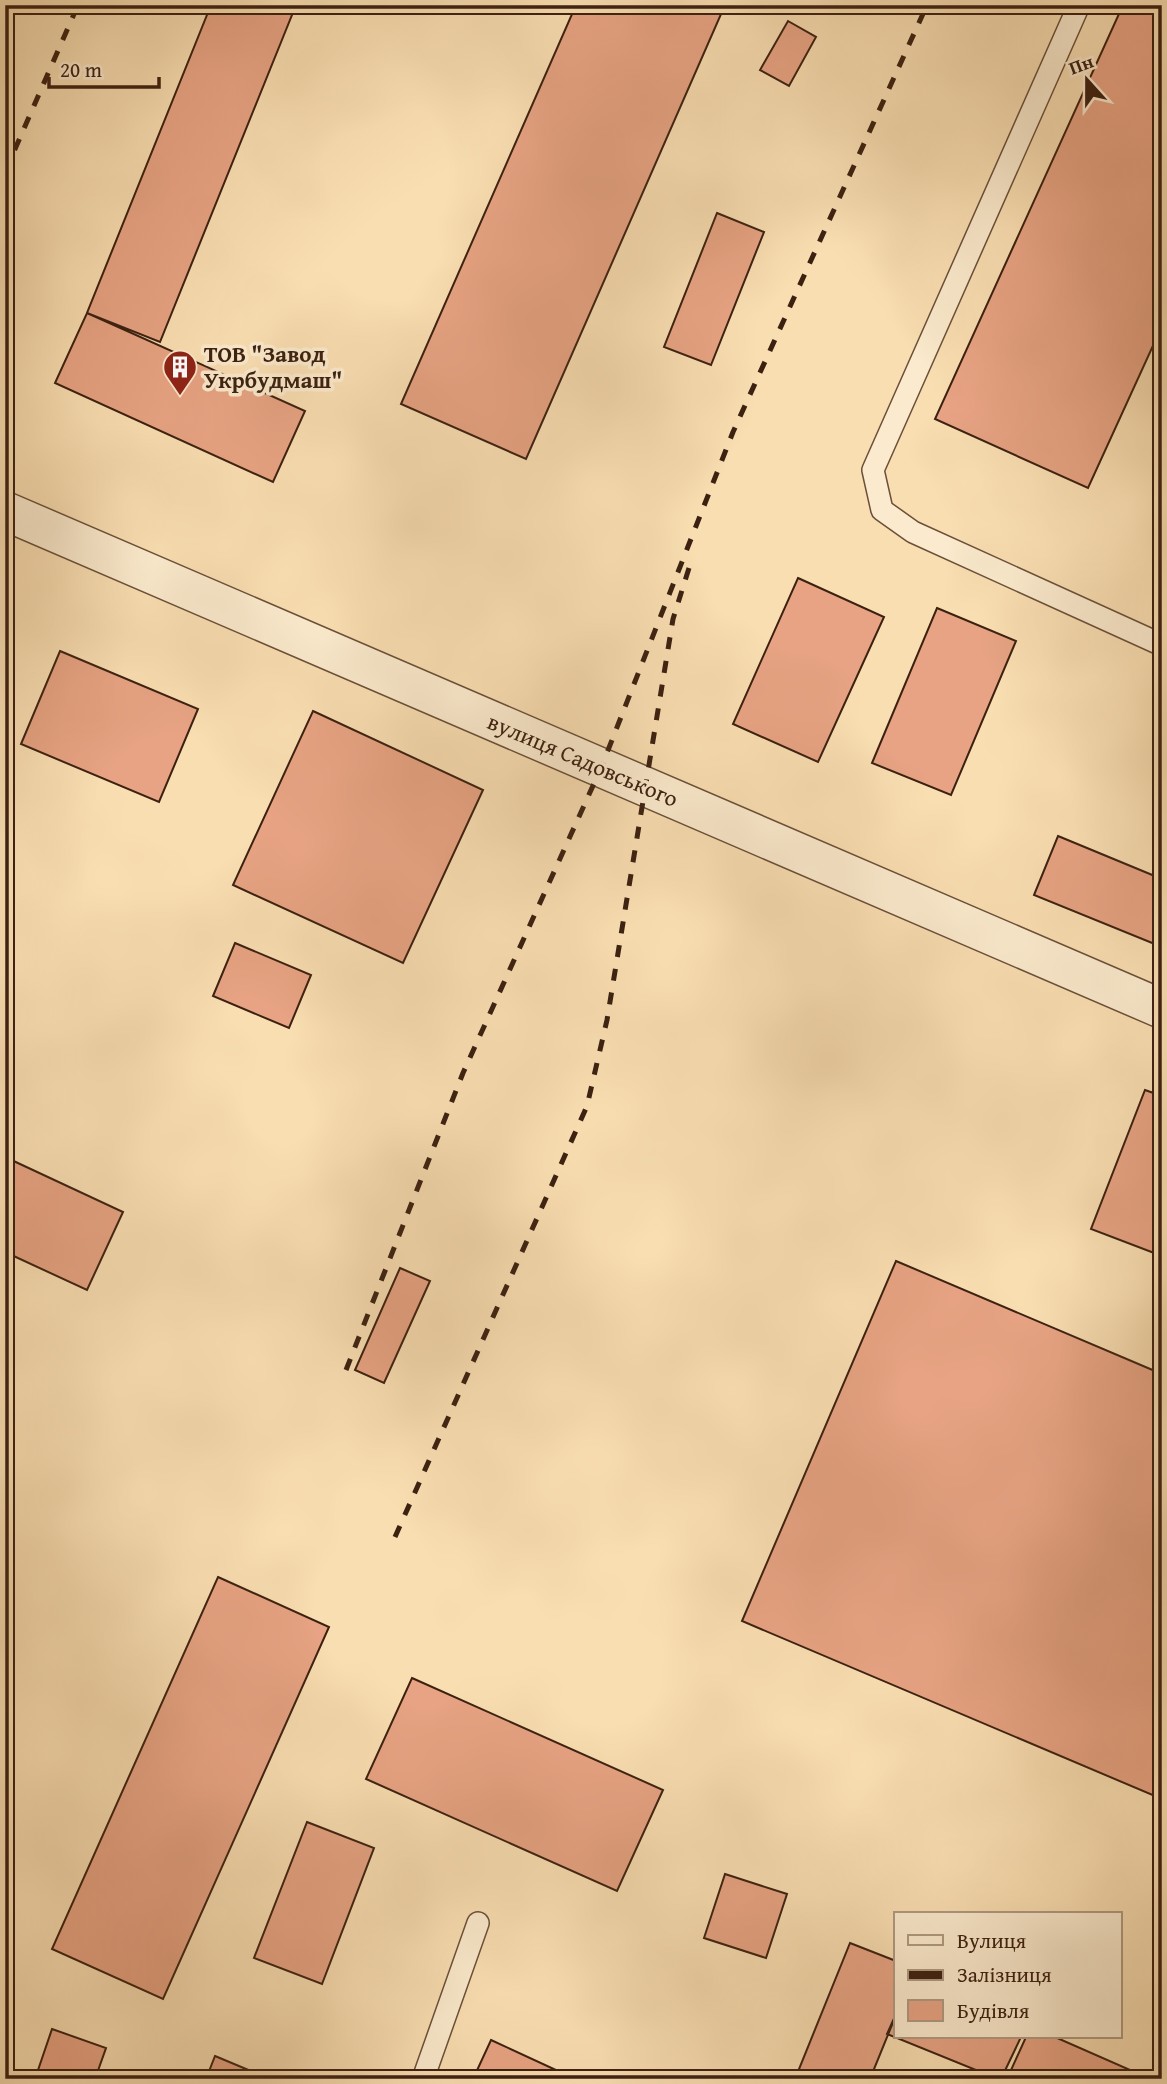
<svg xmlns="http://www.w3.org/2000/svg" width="1167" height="2084" viewBox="0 0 1167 2084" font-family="'Gentium Book Plus',serif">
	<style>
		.building { fill: #e7a383; stroke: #3c2111; stroke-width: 2 }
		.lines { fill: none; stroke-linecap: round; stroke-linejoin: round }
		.service-casing { stroke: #6b5039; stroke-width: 24 }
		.minor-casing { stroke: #6b5039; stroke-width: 41 }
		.service { stroke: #fbeacd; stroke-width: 21 }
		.minor { stroke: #fbeacd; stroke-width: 38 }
		.rail { stroke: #3c2111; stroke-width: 5; stroke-dasharray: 12 12; stroke-linecap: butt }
		.labels { text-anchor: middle; stroke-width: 7; stroke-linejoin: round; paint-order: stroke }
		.poi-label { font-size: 23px; font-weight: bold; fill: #3c2111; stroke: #fbeacd; text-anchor: start }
		.street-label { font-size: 23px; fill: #3c2111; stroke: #fbeacd }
	</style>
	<rect width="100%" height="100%" fill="#f9deb2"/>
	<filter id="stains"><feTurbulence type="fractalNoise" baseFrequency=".00286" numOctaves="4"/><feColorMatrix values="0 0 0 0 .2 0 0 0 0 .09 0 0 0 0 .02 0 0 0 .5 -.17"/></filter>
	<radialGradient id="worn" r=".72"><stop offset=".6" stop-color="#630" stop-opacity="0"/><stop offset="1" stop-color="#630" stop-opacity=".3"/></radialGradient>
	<path class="building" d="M 211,5 L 296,5 L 160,342 L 87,313 Z
		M 576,5 L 725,5 L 526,459 L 401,404 Z
		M 1123,5 L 1162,5 L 1162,326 L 1088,488 L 935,419 Z
		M 788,21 L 816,37 L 789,86 L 760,70 Z
		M 717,213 L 764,232 L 711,365 L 664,347 Z
		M 87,313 L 305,411 L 273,482 L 55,383 Z
		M 798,578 L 884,617 L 818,762 L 733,724 Z
		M 937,608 L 1016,641 L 951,795 L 872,763 Z
		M 60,651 L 198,709 L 159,802 L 21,744 Z
		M 313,711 L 483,790 L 403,963 L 233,885 Z
		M 1058,836 L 1162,879 L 1162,947 L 1034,895 Z
		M 235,943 L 311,975 L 289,1028 L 213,996 Z
		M 1145,1090 L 1162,1096 L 1162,1256 L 1091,1229 Z
		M 5,1157 L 123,1212 L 87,1290 L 5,1252 Z
		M 896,1261 L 1162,1374 L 1162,1799 L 742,1621 Z
		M 400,1268 L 430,1281 L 384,1383 L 355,1370 Z
		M 218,1577 L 329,1627 L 163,1999 L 52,1949 Z
		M 412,1678 L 663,1790 L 617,1891 L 366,1779 Z
		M 307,1822 L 374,1848 L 322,1984 L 254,1958 Z
		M 725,1874 L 787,1894 L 766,1958 L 704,1938 Z
		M 850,1943 L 896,1961 L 896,2015 L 870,2079 L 795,2079 Z
		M 896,2014 L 896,2037 L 1021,2037 L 1001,2079 L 998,2079 L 887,2034 Z
		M 52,2029 L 106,2048 L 95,2079 L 35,2079 Z
		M 1026,2037 L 1055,2037 L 1137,2073 L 1135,2079 L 1007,2079 Z
		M 491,2040 L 556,2070 L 552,2079 L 473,2079 Z
		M 215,2056 L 270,2079 L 206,2079 Z"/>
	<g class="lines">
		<g class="service-casing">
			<path id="service" d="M 1079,5 L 873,470 L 882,510 L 913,532 L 1162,645
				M 423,2079 L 478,1923"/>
		</g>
		<g class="minor-casing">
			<path id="minor" d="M 5,511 L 1162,1009"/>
		</g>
		<use href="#service" class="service"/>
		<use href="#minor" class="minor"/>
		<path class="rail" d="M 5,172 L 78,5
			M 346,1370 L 463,1073 L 601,768 L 733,432 L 927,5
			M 395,1537 L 587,1106 L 607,1020 L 673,619 L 689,568"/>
	</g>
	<defs>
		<g id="building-pin" transform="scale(1.75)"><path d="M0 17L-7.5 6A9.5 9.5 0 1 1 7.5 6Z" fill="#8f2418" stroke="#fbeacd"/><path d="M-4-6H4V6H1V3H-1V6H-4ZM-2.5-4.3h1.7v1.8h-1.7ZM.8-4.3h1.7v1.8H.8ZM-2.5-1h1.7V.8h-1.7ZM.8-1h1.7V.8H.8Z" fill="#fff"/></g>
	</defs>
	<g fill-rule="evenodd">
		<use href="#building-pin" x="180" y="367"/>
	</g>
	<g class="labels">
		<g class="poi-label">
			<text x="204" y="362">ТОВ "Завод<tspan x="204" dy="26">Укрбудмаш"</tspan></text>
		</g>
		<g class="street-label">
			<text transform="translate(583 760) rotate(23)" y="8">вулиця Садовського</text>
		</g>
	</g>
	<rect width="1167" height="2084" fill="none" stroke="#f9deb2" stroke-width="28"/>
	<rect x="7" y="7" width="1153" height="2070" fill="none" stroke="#3c2111" stroke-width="3.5"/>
	<rect x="14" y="14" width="1139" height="2056" fill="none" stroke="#3c2111" stroke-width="2"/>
	<rect x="894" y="1912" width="228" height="126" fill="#fbeacd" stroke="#af9a82" stroke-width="2"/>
	<rect x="908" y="1935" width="35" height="10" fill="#fbeacd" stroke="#af9a82" stroke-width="2"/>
	<text x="957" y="1948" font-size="21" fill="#3c2111">Вулиця</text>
	<rect x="908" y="1970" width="35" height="10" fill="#3c2111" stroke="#af9a82" stroke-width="2"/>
	<text x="957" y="1982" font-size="21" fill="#3c2111">Залізниця</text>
	<rect x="908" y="2000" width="35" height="21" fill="#e7a383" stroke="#af9a82" stroke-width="2"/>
	<text x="957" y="2018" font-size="21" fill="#3c2111">Будівля</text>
	<g transform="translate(1087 80) rotate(339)" stroke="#fbeacd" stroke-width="5" paint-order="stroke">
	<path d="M0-5L12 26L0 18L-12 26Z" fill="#3c2111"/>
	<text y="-10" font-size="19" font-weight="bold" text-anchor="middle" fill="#3c2111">Пн</text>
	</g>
	<path d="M49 77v10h110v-10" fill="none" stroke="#3c2111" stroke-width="3.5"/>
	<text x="60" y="77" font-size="21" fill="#3c2111" stroke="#fbeacd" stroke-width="5" paint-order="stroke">20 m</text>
	<rect width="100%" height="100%" filter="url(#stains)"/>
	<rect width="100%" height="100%" fill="url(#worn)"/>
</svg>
